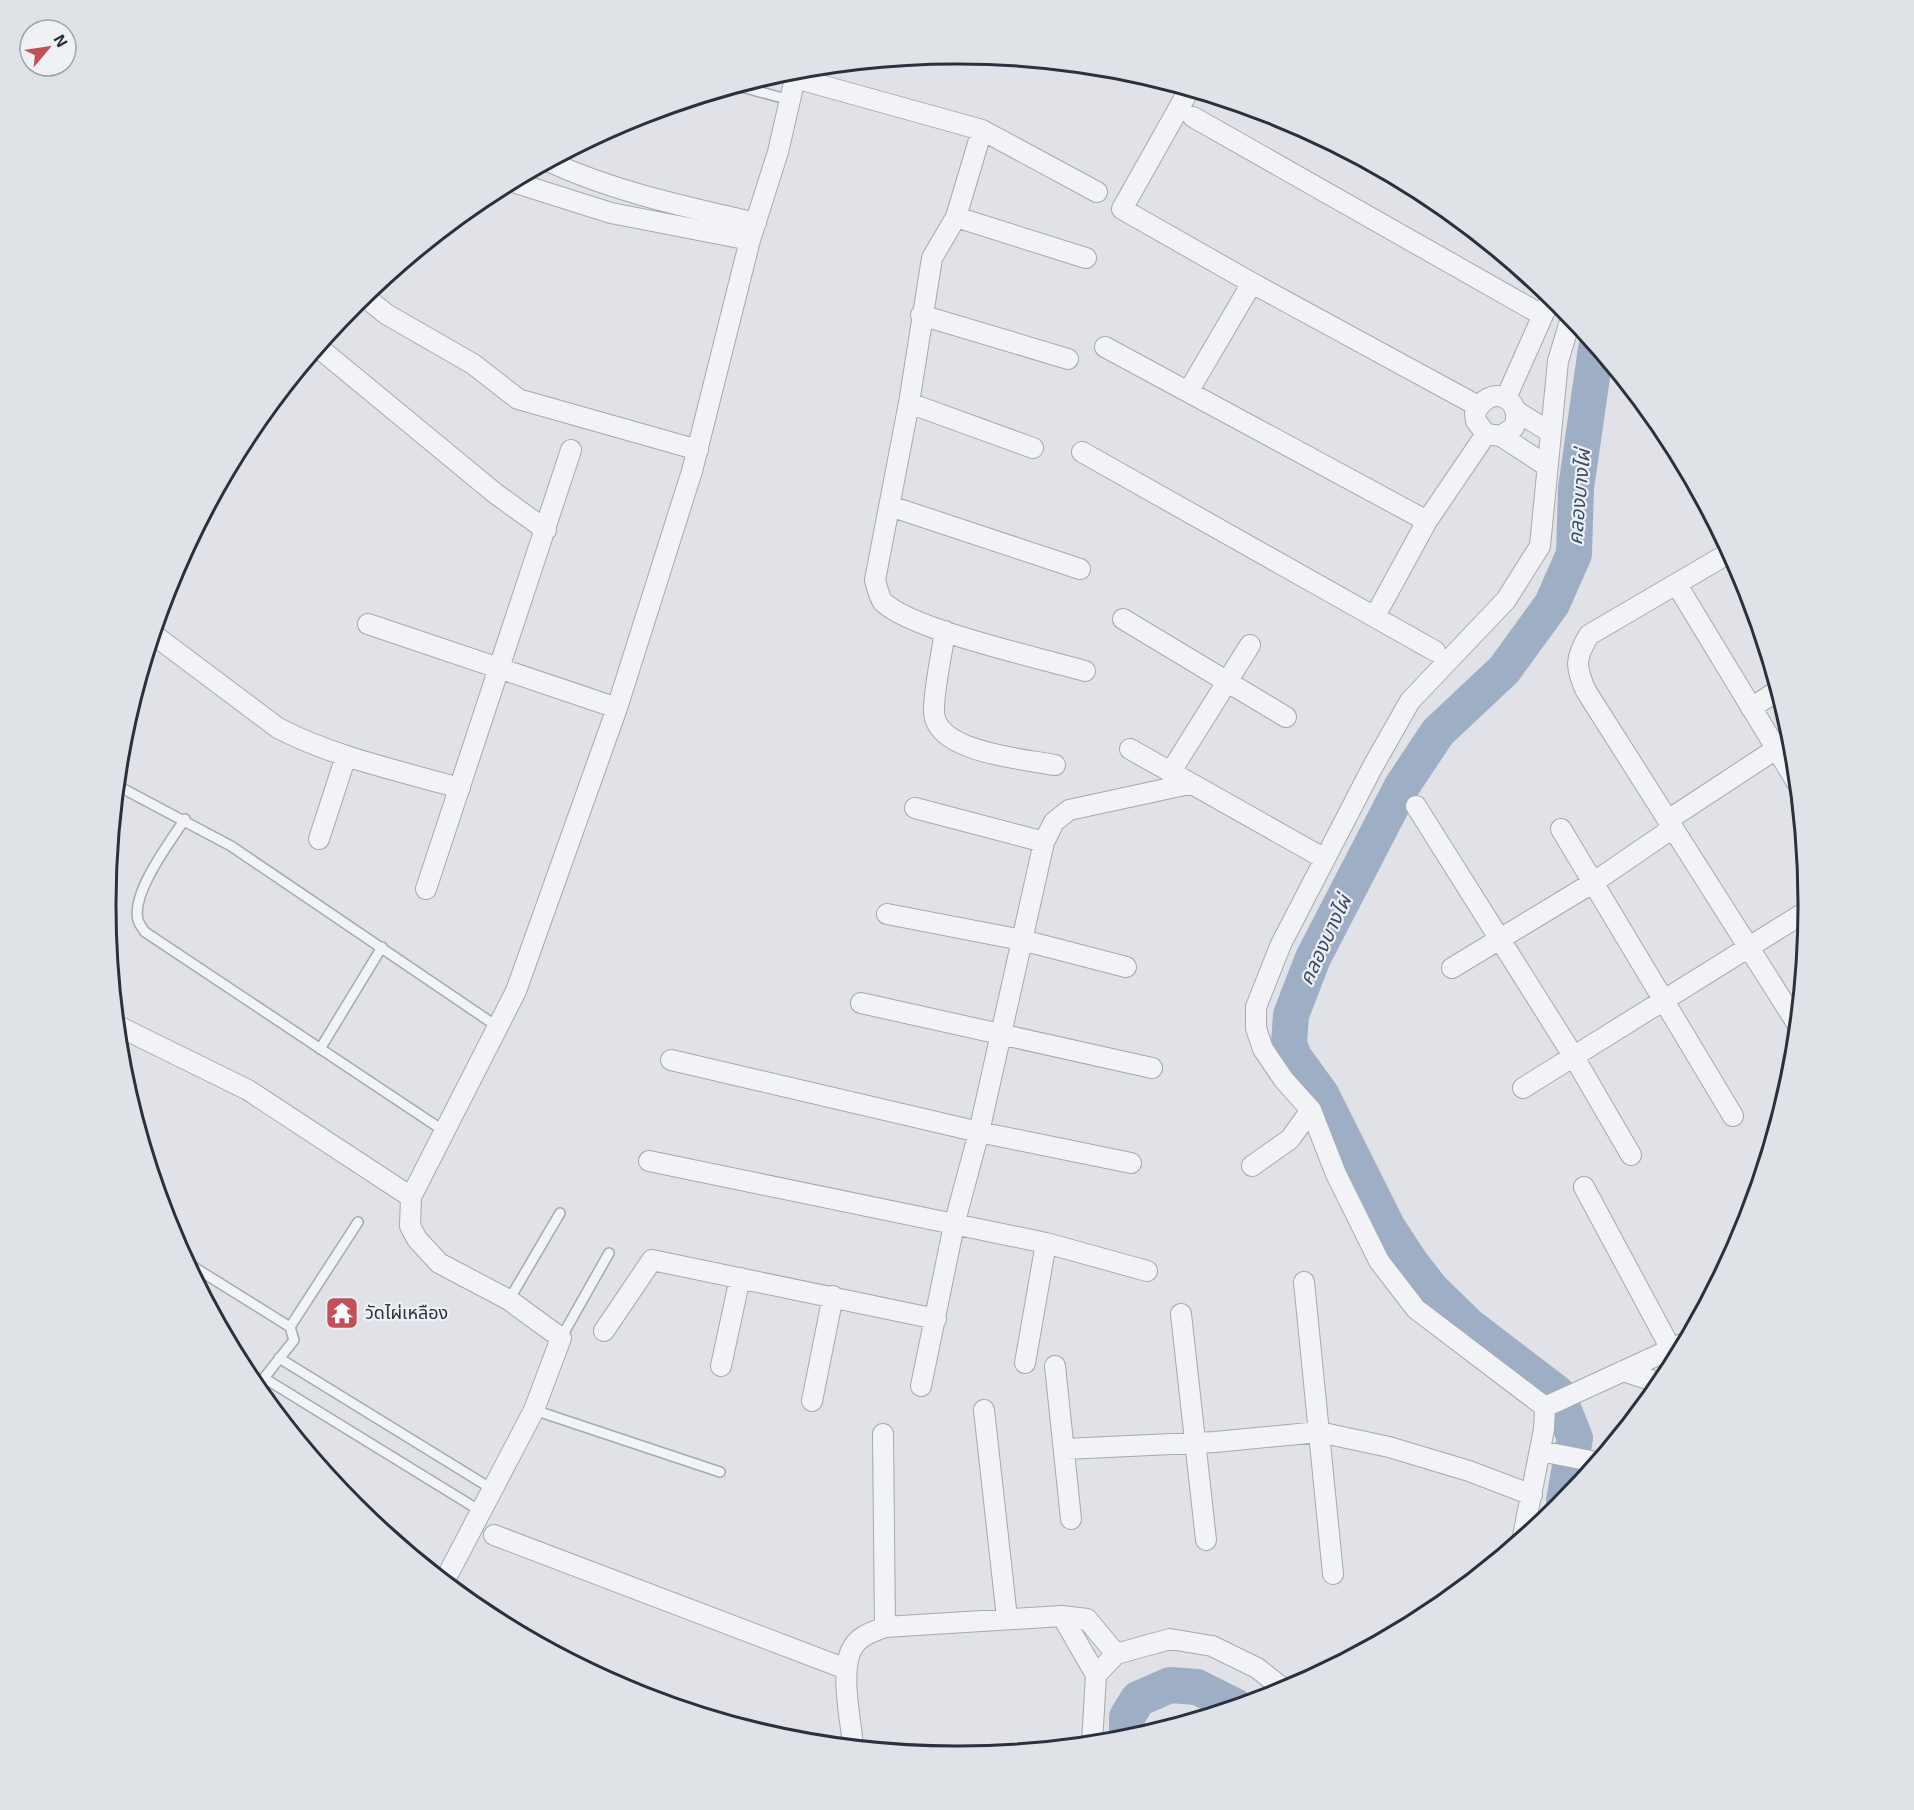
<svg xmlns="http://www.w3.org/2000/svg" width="1914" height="1810" viewBox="0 0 1914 1810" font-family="'Exo 2','Noto Sans Thai',sans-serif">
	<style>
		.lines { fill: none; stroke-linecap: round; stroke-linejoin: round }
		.river { stroke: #9eaec4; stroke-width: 36 }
		.lane-casing { stroke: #a6a9b1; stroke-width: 12 }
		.street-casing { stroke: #a6a9b1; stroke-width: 22 }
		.lane { stroke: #f2f3f6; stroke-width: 9 }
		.street { stroke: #f2f3f6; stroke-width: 20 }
		.labels { text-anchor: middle; stroke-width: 4.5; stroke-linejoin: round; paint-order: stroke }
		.poi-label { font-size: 18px; fill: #2a303d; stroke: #eff1f5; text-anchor: start }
		.water-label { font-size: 20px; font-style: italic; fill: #384c6d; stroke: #eff1f5 }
		.rim { fill: none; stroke: #2a303d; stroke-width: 3 }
	</style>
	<rect width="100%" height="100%" fill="#e0e2e8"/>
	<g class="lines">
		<path class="river" d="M 1564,1501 L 1575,1438 L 1557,1393 L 1468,1325 L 1432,1290 L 1411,1263 L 1388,1228 L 1321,1094 L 1294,1057 L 1289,1044 L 1291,1015 L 1313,958 L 1402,786 L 1438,732 L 1504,670 L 1552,604 L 1574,554 L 1576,488 L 1596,349
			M 1127,1739 L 1127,1717 L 1138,1699 L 1170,1685 L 1197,1687 L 1235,1706"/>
		<g class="lane-casing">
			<path id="lane" d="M 738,86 L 790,100
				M 118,786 L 231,846 L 498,1027
				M 185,819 C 170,842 131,893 138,920 C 139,924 143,929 145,932 L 444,1131
				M 320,1049 L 382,947
				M 189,1264 L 290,1327 L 294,1340 L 257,1387
				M 509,1300 L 560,1213
				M 290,1327 L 358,1222
				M 561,1338 L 609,1253
				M 279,1358 L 492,1489
				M 264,1378 L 482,1512
				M 534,1410 L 720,1472"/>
		</g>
		<g class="street-casing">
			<path id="street" d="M 790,71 L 795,78 L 982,130 L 1097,192
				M 1189,90 L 1122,209 L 1252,283 L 1478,406
				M 1193,117 L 1542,315
				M 982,130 L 956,217 L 932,258 L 909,403 L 875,580 C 877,587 879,597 883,602 C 912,630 1040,658 1085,671
				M 550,162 C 615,192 687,207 756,223
				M 513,182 L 611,213 L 750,240
				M 956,217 L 1086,258
				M 364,296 L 386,314 L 473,364 L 518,399 L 698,450
				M 921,315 L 1068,359
				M 1105,347 L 1427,521
				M 319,348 L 496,494 L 546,530
				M 1188,392 L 1252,283
				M 1506,398 L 1551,297
				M 909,403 L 1033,448
				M 1516,411 L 1550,432
				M 1501,436 L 1514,427 C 1525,397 1488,382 1475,414 L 1476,421 L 1486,434 L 1501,436 L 1547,466
				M 1082,452 L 1435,651
				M 890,506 L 1080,569
				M 1729,553 L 1589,635 C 1575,658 1575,667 1586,691 L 1796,1022
				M 1677,585 L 1796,781
				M 1375,616 L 1427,521 L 1486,434
				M 1123,619 L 1286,717
				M 368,624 L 617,708
				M 945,631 C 942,654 933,692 934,713 C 937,753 1025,759 1055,765
				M 154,635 L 278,728 C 334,757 399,771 460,788
				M 1751,708 L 1777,691
				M 1130,749 L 1325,859
				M 1170,773 L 1250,645
				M 1416,806 L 1574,1057 L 1631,1155
				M 915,808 L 1044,842
				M 1668,820 L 1776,749
				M 1561,829 L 1733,1116
				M 319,839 L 346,756
				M 426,889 L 571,450
				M 887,914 L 1022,940 L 1126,967
				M 1452,968 L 1594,882 L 1673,828
				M 861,1003 L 1152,1068
				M 118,1026 L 248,1090 L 411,1197
				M 671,1060 L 979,1132 L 1131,1163
				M 1523,1088 L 1807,911
				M 649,1161 L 1046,1243 L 1147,1271
				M 1252,1166 L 1290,1139 L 1311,1110
				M 1584,1187 L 1671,1349
				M 1304,1282 L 1333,1574
				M 1181,1314 L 1206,1540
				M 604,1331 L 652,1260 L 936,1319
				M 1025,1363 L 1046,1243
				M 721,1366 L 740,1278
				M 1055,1366 L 1071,1519
				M 1623,1371 L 1660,1383
				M 921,1386 L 954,1225 L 979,1132 L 1044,842 L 1054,822 L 1069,810 L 1189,784
				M 812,1401 L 833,1296
				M 1545,1407 L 1682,1344
				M 984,1410 L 1007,1618
				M 883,1434 L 885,1627
				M 1065,1449 L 1215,1442 L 1319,1432 L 1389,1447 L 1469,1471 L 1532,1495
				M 1540,1451 L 1596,1462
				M 494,1535 L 846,1669
				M 1523,1536 L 1544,1429 L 1545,1407 L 1416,1309 L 1379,1261 L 1336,1174 L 1311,1110 L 1284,1080 L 1263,1049 L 1256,1028 L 1256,1007 L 1281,944 L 1372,768 L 1410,701 L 1506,600 L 1540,546 L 1558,361 L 1571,318
				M 445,1580 L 534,1410 L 561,1338 L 509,1300 L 439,1263 L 417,1239 L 410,1226 L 411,1197 L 516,991 L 617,708 L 692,471 L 750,240 L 778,152 L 795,78
				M 1062,1616 L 1096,1675 L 1092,1743
				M 1096,1675 L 1116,1654 L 1170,1639 L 1212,1646 L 1257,1668 L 1285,1690
				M 853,1746 C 851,1720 839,1669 853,1647 C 860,1635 873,1632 885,1627 L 1062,1616 L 1087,1619 L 1116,1654"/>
		</g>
		<use href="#lane" class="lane"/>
		<use href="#street" class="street"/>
	</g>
	<defs>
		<g id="temple-square" transform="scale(1.725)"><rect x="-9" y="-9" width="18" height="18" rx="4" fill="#c25058" stroke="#eff1f5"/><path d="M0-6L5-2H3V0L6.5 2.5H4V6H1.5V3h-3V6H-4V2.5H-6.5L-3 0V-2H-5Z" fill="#fff"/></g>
	</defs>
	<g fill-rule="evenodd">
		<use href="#temple-square" x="342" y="1313"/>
	</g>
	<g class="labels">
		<g class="poi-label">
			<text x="365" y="1319">วัดไผ่เหลือง</text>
		</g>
		<g class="water-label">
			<text transform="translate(1579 497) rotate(-85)" y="7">คลองบางไผ่</text>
			<text transform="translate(1325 940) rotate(-65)" y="7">คลองบางไผ่</text>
		</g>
	</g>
	<path d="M0 0H1914V1810H0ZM956 64H958A840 840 0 0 1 1798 904V906A840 840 0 0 1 958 1746H956A840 840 0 0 1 116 906V904A840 840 0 0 1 956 64Z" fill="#dfe2e6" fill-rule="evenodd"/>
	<path class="rim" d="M956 64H958A840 840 0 0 1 1798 904V906A840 840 0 0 1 958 1746H956A840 840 0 0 1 116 906V904A840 840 0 0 1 956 64Z"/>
	<g transform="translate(48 48) rotate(61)"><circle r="28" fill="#eff1f5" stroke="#a0a4ab" stroke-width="1.5"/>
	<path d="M0-4.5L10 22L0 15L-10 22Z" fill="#c25058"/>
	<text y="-9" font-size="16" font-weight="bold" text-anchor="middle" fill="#2a303d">N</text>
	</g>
</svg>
